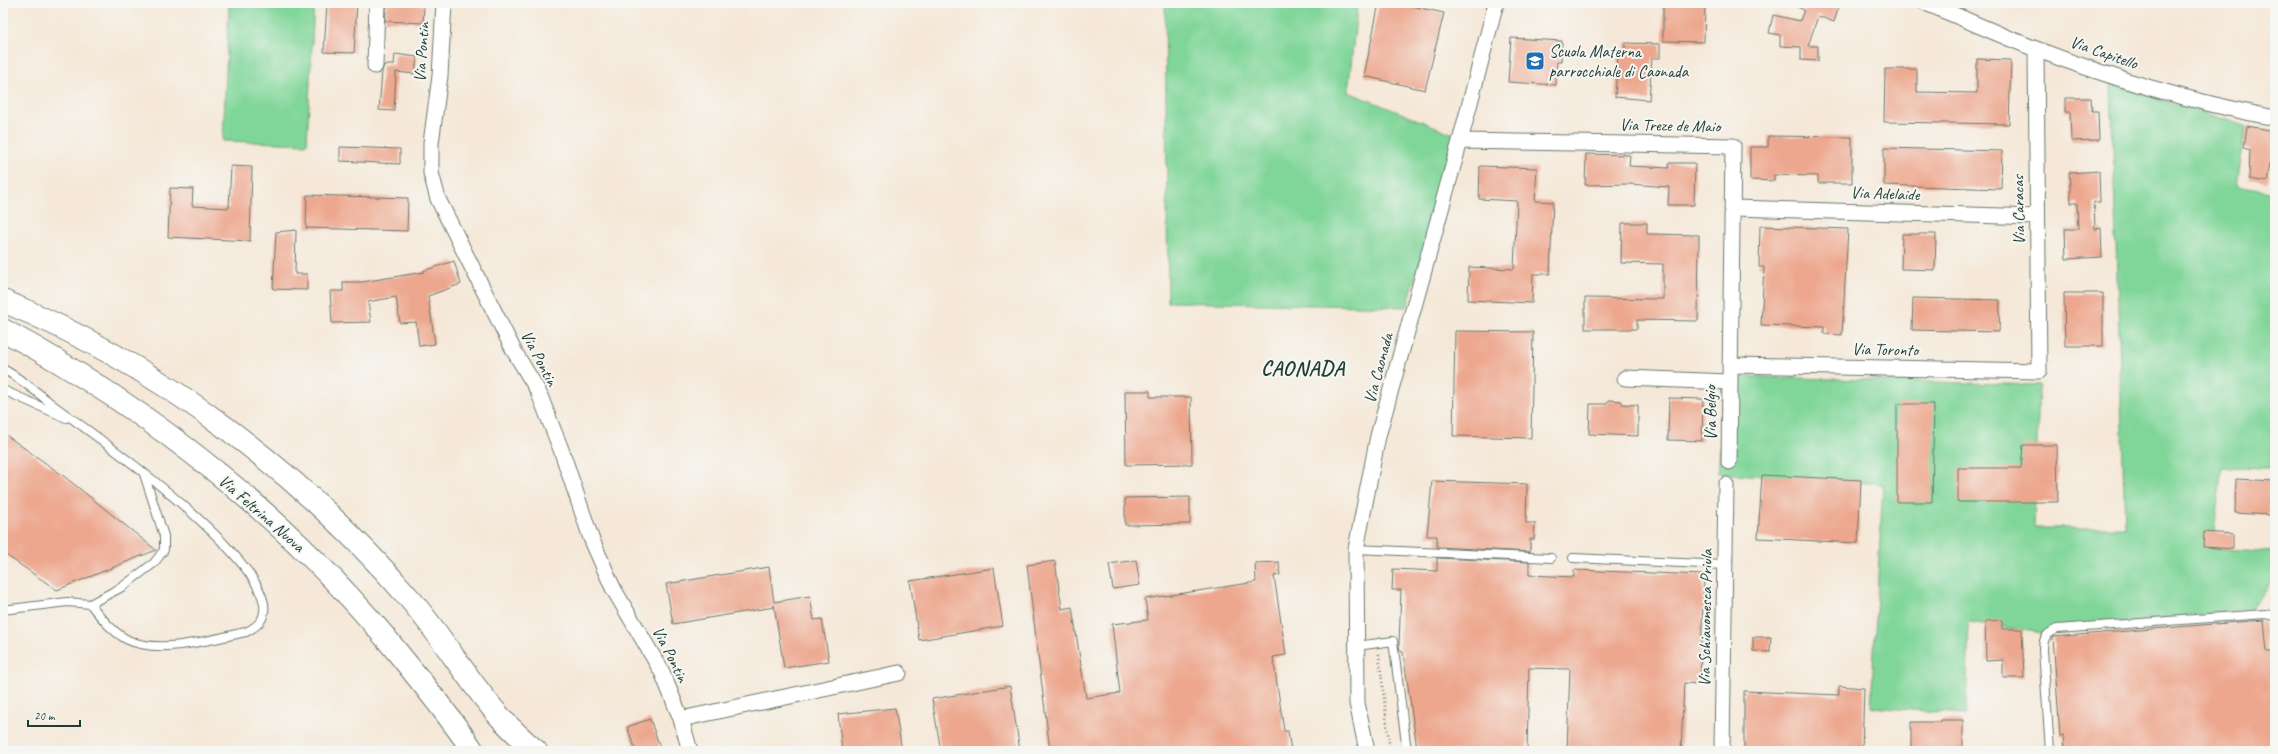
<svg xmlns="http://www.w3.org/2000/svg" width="2278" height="754" viewBox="0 0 2278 754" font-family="Caveat,sans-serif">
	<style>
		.green { fill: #80d699; stroke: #508a66 }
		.building { fill: #eda78e }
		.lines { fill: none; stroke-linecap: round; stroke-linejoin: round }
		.lane-casing { stroke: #6a796d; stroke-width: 10 }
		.street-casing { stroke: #6a796d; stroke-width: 17 }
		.primary-casing { stroke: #6a796d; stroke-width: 24 }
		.path { stroke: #6a796d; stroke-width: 2.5; stroke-dasharray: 1 3; stroke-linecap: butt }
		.lane { stroke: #fff; stroke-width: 8 }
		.street { stroke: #fff; stroke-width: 15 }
		.primary { stroke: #fff; stroke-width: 22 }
		.labels { text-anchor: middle; stroke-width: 4; stroke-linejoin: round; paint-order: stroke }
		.poi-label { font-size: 17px; fill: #1f3d34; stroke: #f6f6f2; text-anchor: start }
		.street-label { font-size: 17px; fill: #1f3d34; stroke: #f6f6f2 }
		.district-label { font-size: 21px; font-weight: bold; letter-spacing: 1px; fill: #1f3d34; stroke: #f6f6f2 }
	</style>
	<rect width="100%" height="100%" fill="#f6f6f2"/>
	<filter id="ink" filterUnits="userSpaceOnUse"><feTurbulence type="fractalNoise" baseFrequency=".025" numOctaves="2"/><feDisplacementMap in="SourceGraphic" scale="8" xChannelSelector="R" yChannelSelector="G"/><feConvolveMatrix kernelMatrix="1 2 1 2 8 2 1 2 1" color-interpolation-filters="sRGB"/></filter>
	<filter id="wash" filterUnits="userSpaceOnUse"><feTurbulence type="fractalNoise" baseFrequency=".012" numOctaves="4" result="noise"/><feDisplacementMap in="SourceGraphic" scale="16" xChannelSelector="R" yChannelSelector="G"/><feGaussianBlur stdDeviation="0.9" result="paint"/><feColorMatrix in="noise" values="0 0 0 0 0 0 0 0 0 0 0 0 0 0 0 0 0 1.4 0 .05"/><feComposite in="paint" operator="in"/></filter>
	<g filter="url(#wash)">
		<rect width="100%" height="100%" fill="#f5e8d8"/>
		<path class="green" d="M 229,3 L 314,3 L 307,144 L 223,141 Z
			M 1165,3 L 1346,3 L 1357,9 L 1348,92 L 1456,135 L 1407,307 L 1168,302 Z
			M 2111,84 L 2246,126 L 2237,186 L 2275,193 L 2275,378 L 2270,468 L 2222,467 L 2212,548 L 2275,552 L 2275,575 L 2252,608 L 2043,633 L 1969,622 L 1966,714 L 1871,707 L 1883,484 L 1718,473 L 1727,376 L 2039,385 L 2034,528 L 2125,528 Z"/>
		<g id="blocks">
			<path class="building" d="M 327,3 L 357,3 L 354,53 L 324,52 Z
				M 387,3 L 424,5 L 423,23 L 385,21 Z
				M 1379,3 L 1398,3 L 1444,13 L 1425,90 L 1364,76 Z
				M 1663,3 L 1705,3 L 1704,42 L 1663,41 Z
				M 1788,3 L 1840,3 L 1834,22 L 1818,16 L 1808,46 L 1818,46 L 1818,61 L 1801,60 L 1801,47 L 1780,46 L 1780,35 L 1769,33 L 1773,15 L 1800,21 L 1804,10 Z
				M 1511,38 L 1562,41 L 1561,62 L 1557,62 L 1556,85 L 1508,82 Z
				M 1625,43 L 1660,44 L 1660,58 L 1652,58 L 1649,100 L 1615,97 L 1618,54 L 1625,53 Z
				M 395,54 L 417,57 L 415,74 L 396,72 L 394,111 L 379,110 L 382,71 L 384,65 L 394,65 Z
				M 1977,59 L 2011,60 L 2009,124 L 1884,122 L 1885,69 L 1917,69 L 1917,92 L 1977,93 Z
				M 2065,98 L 2091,98 L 2092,111 L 2098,111 L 2099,140 L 2071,141 L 2070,112 L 2065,112 Z
				M 2247,126 L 2275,131 L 2275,165 L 2270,164 L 2267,182 L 2249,179 L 2250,150 L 2244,148 Z
				M 1768,136 L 1852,137 L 1852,183 L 1818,183 L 1818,176 L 1774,175 L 1774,181 L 1750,180 L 1750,147 L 1768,147 Z
				M 340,147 L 400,149 L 400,164 L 340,161 Z
				M 1884,148 L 2002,151 L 2001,189 L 1884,185 Z
				M 1586,154 L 1630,155 L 1629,166 L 1669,168 L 1669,163 L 1695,163 L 1694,205 L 1668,205 L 1669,187 L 1629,184 L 1585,185 Z
				M 231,166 L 252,167 L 250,241 L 168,237 L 170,188 L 193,189 L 192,206 L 229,208 Z
				M 1480,166 L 1537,168 L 1535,201 L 1553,202 L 1550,274 L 1533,274 L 1532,303 L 1468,300 L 1469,267 L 1514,269 L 1517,201 L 1479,199 Z
				M 2099,171 L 2100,202 L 2094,202 L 2095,229 L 2101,228 L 2102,257 L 2066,259 L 2065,229 L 2078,229 L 2077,203 L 2071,203 L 2069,173 Z
				M 307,195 L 408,198 L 407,231 L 306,228 Z
				M 1622,223 L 1647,223 L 1647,234 L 1699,235 L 1698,321 L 1637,320 L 1637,329 L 1585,329 L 1585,298 L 1663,299 L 1663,264 L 1621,263 Z
				M 1760,226 L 1848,229 L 1842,335 L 1824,334 L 1824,327 L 1761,325 L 1764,267 L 1759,267 Z
				M 296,230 L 295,274 L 307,274 L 307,290 L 273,289 L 276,232 Z
				M 1902,234 L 1936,234 L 1935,270 L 1901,269 Z
				M 454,261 L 461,284 L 428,296 L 435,344 L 419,346 L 416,322 L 400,323 L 396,297 L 368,302 L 371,322 L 332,323 L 330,291 L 343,291 L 343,282 L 362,282 L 424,272 L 423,271 Z
				M 2064,293 L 2103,293 L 2103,346 L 2065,346 Z
				M 1913,298 L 2000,300 L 1999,332 L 1912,330 Z
				M 1455,331 L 1533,332 L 1531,438 L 1453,436 Z
				M 1125,391 L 1150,391 L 1150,397 L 1191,397 L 1192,464 L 1126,465 Z
				M 1669,398 L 1703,399 L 1702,441 L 1668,440 Z
				M 1608,400 L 1622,401 L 1622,404 L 1638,405 L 1638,436 L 1589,434 L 1590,404 L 1607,404 Z
				M 1897,404 L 1934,404 L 1932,502 L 1897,502 Z
				M 3,433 L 65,477 L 156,550 L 57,590 L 3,553 Z
				M 2023,445 L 2057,445 L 2058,502 L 1958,502 L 1958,468 L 2021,468 Z
				M 1762,475 L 1861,480 L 1858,543 L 1758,538 Z
				M 2236,479 L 2275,481 L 2275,502 L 2270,501 L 2270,515 L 2235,513 Z
				M 1432,481 L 1527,484 L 1526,523 L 1535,523 L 1534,539 L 1530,539 L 1530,552 L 1437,547 L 1437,536 L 1427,536 Z
				M 1190,497 L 1190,524 L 1125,525 L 1125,498 Z
				M 2204,532 L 2233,534 L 2233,549 L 2203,547 Z
				M 1437,558 L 1529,562 L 1529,575 L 1574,577 L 1574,570 L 1704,575 L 1700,684 L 1684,683 L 1681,751 L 1567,750 L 1570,669 L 1529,668 L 1527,751 L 1424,751 L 1424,748 L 1417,748 L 1403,652 L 1400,651 L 1399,645 L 1401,590 L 1392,590 L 1393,569 L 1437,571 Z
				M 1136,560 L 1140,585 L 1113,589 L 1109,564 Z
				M 1055,561 L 1062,609 L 1072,607 L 1086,698 L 1120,693 L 1112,624 L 1148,620 L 1145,599 L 1256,582 L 1255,563 L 1279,562 L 1280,575 L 1274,576 L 1286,655 L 1273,657 L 1284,731 L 1288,731 L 1291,751 L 1050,751 L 1027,565 Z
				M 769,567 L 774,602 L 810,596 L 814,620 L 822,619 L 829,661 L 784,668 L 774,605 L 774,607 L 673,624 L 666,584 Z
				M 994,568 L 1003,626 L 919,640 L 910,581 Z
				M 2002,620 L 2002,629 L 2022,629 L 2024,678 L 2003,678 L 2003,660 L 1986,661 L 1985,621 Z
				M 2264,620 L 2267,652 L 2273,652 L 2275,681 L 2275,751 L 2065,751 L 2064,735 L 2060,736 L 2053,637 Z
				M 1753,637 L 1771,637 L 1770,652 L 1753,651 Z
				M 1010,686 L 1020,751 L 941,751 L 932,699 Z
				M 1839,686 L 1864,688 L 1862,751 L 1744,751 L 1744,691 L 1839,695 Z
				M 895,708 L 902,751 L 842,751 L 838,714 Z
				M 650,719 L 660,747 L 651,751 L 636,751 L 627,727 Z
				M 1941,720 L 1963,720 L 1963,751 L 1911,751 L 1911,722 L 1941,722 Z"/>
		</g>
	</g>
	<g filter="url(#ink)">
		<use href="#blocks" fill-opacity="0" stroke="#6a796d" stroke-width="1"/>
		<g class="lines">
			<g class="lane-casing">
				<path id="lane" d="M 3,369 C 22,379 40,395 57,408 C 105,442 254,549 264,604 C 266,619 258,626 246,632 C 213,639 160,655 128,640 C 112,632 101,617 90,604
					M 3,390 L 66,418
					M 1356,549 L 1551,558
					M 1573,558 L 1725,565
					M 3,610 L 67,602 L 90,604 L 122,587 L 154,563 L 164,550 L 164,536 L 144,474
					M 1357,646 L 1393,641 L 1407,751
					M 2050,751 L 2043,650 C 2043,638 2046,634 2057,629 L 2265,614 L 2275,616"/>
			</g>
			<g class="street-casing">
				<path id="street" d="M 444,3 L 440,76 L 431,143 L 431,173 L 438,199 L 514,351 L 538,391 L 562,452 L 591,538 L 613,588 L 662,672 L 681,719 L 690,751
					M 1926,3 C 1963,18 1999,35 2036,49 C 2113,79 2193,102 2275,118
					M 375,66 L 377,3
					M 1460,141 L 1733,146 L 1729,462
					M 1733,208 L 2037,217
					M 1730,365 L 2039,371 L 2036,49
					M 1625,378 L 1730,382
					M 681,719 L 899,673
					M 1367,751 L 1357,703 L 1356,549 L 1378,436 L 1460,141 L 1496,3
					M 1722,751 L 1726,485"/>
			</g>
			<g class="primary-casing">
				<path id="primary" d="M 3,301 C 159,365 299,471 409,598 C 442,636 467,680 500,717 C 511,729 523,740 536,751
					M 3,330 C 155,412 295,524 403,659 C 427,689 452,719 473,751"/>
			</g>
			<path class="path" d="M 1379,654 L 1390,751"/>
			<use href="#lane" class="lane"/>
			<use href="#street" class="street"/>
			<use href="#primary" class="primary"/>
		</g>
	</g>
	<defs>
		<g id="school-square" transform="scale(1)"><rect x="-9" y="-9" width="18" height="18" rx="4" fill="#1f6fb2" stroke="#f6f6f2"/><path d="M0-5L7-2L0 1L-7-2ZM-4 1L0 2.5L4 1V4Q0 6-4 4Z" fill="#fff"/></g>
	</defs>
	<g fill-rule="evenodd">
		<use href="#school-square" x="1535" y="61"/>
	</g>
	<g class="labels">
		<g class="poi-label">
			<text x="1549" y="57">Scuola Materna<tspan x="1549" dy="20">parrocchiale di Caonada</tspan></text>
		</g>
		<g class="street-label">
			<text transform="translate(421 52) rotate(-86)" y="6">Via Pontin</text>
			<text transform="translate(2104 52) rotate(19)" y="6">Via Capitello</text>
			<text transform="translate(1670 125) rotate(1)" y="6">Via Treze de Maio</text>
			<text transform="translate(1885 193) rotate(2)" y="6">Via Adelaide</text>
			<text transform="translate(2018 210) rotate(-91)" y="6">Via Caracas</text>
			<text transform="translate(1885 349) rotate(1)" y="6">Via Toronto</text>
			<text transform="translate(540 358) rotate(62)" y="6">Via Pontin</text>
			<text transform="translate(1378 368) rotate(-75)" y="6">Via Caonada</text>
			<text transform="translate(1710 413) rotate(-90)" y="6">Via Belgio</text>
			<text transform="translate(262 513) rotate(41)" y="6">Via Feltrina Nuova</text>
			<text transform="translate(1705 618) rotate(-89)" y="6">Via Schiavonesca Priula</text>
			<text transform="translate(671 654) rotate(63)" y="6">Via Pontin</text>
		</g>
		<g class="district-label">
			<text x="1303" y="375">CAONADA</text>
		</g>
	</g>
	<rect width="2278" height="754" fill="none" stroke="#f6f6f2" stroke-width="16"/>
	<path d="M28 720v6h52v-6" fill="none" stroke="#1f3d34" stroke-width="2"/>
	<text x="34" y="720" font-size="12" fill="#1f3d34" stroke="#f6f6f2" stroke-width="3" paint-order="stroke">20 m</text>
</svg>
